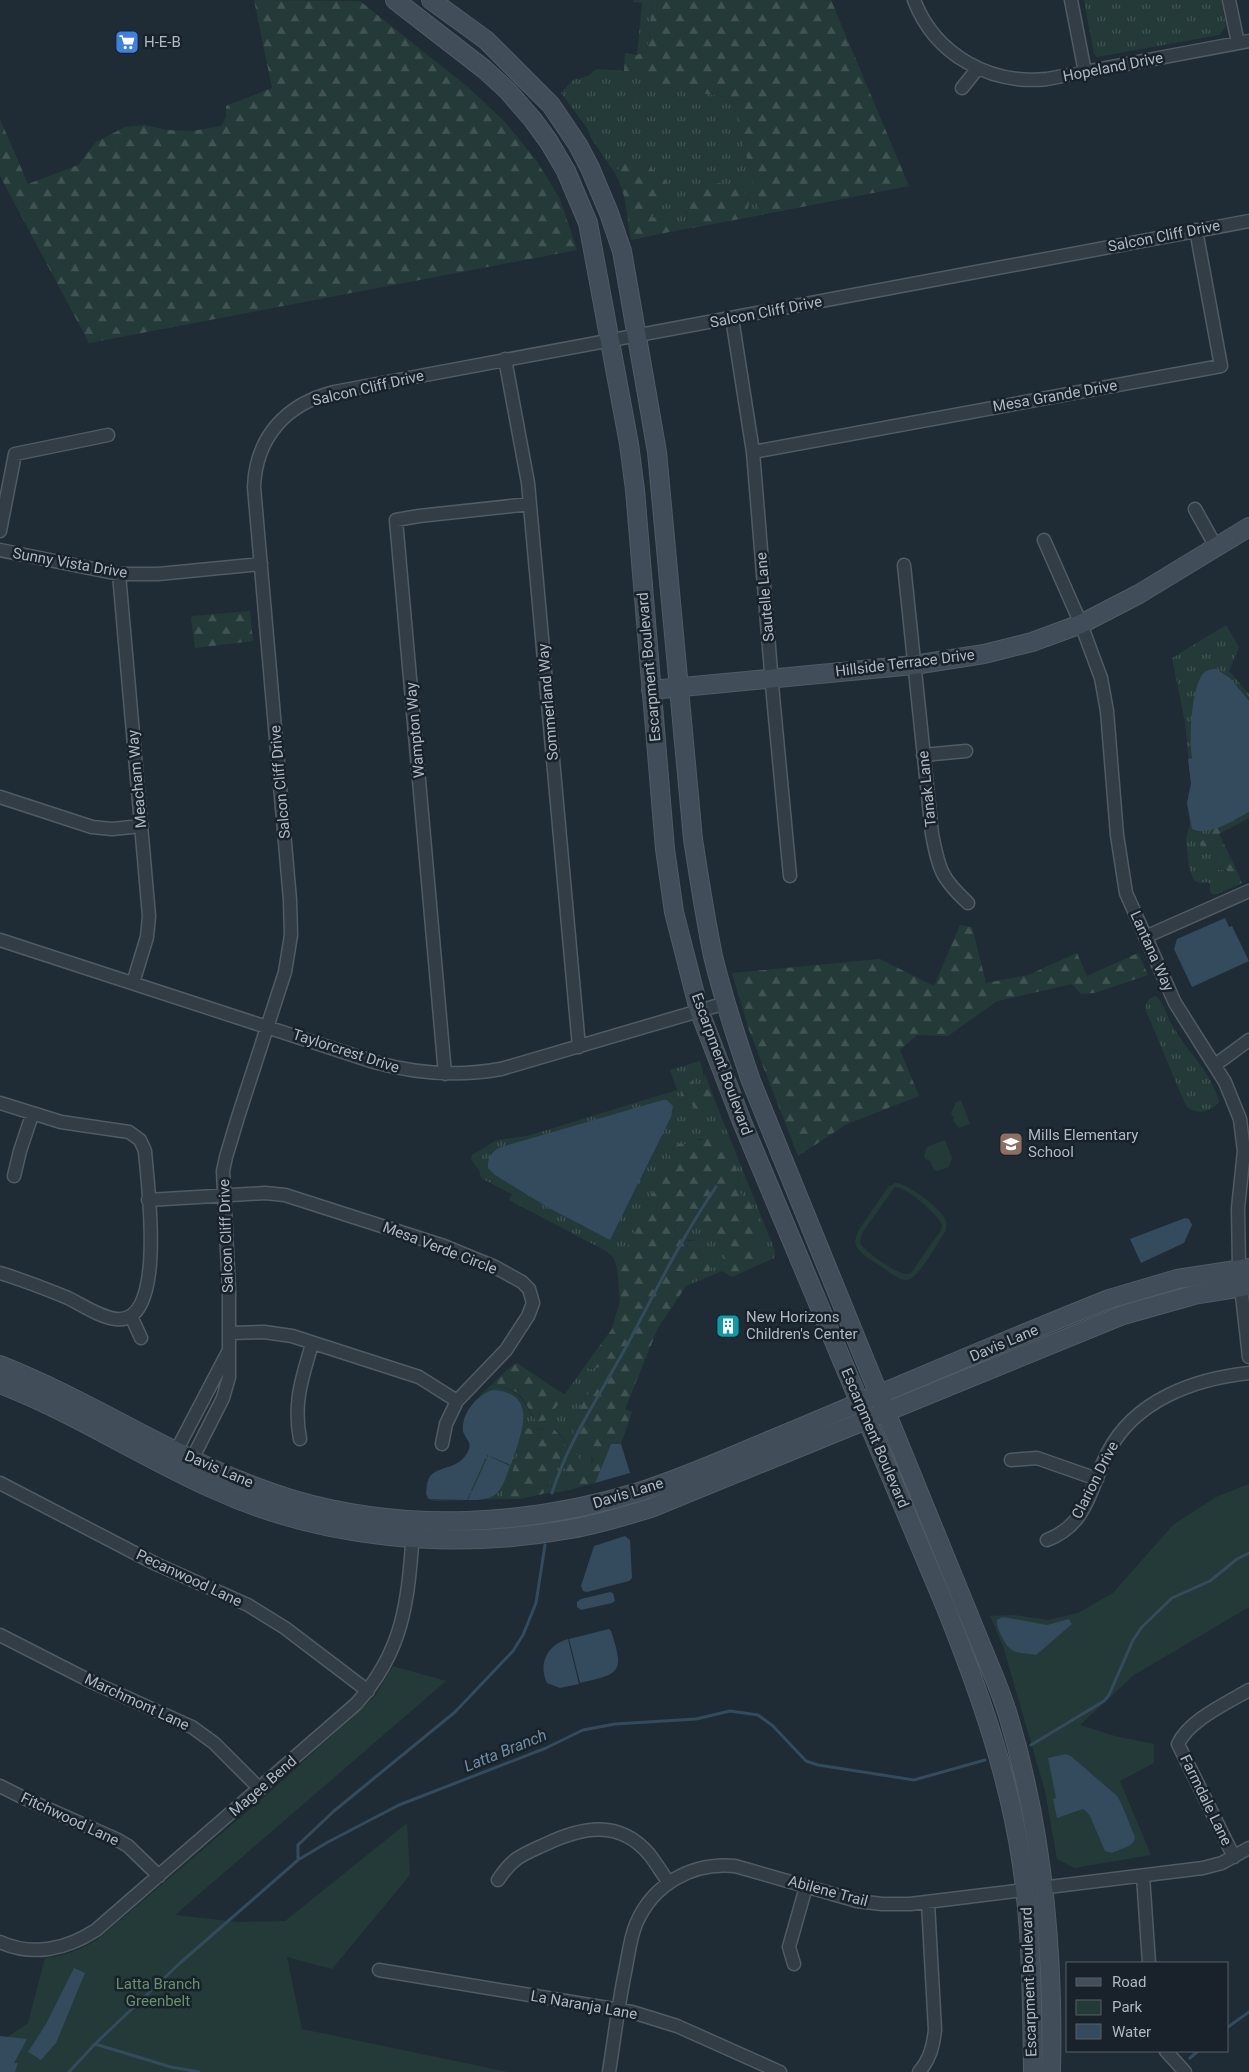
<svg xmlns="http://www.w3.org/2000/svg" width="1249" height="2072" viewBox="0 0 1249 2072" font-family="Roboto,sans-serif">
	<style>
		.grass { fill: url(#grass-tufts) }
		.forest { fill: url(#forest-firs) }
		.green { fill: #243a38; fill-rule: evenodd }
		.water { fill: #334b5d }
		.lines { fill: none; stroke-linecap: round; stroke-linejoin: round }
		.stream { stroke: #334b5d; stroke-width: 3 }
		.street-casing { stroke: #505b64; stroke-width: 15 }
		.secondary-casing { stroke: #505b64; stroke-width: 20 }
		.street { stroke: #333d46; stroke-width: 12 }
		.secondary { stroke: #414d59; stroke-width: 18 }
		.labels { text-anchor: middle; stroke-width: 5; stroke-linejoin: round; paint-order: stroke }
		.poi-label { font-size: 15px; fill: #adb9c3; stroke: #19222a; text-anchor: start }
		.street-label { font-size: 15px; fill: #adb9c3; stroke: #19222a }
		.park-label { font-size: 15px; fill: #669269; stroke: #19222a }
		.water-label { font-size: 16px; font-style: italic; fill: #6e8ea7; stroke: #19222a }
	</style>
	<defs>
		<pattern id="grass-tufts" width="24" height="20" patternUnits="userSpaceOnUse" patternTransform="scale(1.25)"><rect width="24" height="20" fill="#243a38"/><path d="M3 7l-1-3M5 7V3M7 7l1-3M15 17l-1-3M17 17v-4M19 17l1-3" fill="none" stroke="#415453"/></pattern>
		<pattern id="forest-firs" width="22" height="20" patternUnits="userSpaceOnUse" patternTransform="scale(1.25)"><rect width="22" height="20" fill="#243a38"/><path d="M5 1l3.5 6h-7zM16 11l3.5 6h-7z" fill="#415453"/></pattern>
	</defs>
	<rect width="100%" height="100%" fill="#202c35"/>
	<path class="grass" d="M 633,0 L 652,0 L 649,42 L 645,51 L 637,55 L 642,3 L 633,2 Z
		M 1084,0 L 1221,0 L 1226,27 L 1219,35 L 1097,57 L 1094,54 Z
		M 597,69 L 637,72 L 657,86 L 732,98 L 761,215 L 745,218 L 747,209 L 685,211 L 692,228 L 679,230 L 666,220 L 652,217 L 673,193 L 622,165 L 615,173 L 591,138 L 587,128 L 561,93 L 573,80 L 588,76 Z
		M 1226,625 L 1239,647 L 1229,671 L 1249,694 L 1249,812 L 1214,829 L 1214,847 L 1220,848 L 1223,842 L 1232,860 L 1228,857 L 1221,869 L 1229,873 L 1229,884 L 1233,887 L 1214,895 L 1210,892 L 1210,884 L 1208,882 L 1199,883 L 1194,880 L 1189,868 L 1186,840 L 1190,823 L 1187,803 L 1191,784 L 1185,722 L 1172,658 Z
		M 1156,996 C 1164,1003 1166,1014 1171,1023 C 1185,1050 1212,1072 1219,1102 C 1210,1113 1196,1115 1186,1106 L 1146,1011 C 1145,1003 1148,998 1156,996 Z
		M 700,1061 C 703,1070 707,1084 698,1091 L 687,1087 L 682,1092 L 683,1102 C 691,1104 696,1109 704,1112 L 717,1106 L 775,1251 L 771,1247 L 761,1253 L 755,1254 L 755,1247 L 737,1191 C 743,1170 730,1152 716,1137 L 693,1140 L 688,1145 L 680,1143 L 675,1146 L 617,1268 L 614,1258 L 606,1251 L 509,1200 L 512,1194 L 481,1178 L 479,1170 L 471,1160 L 472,1155 L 497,1140 L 527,1136 L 677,1090 L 670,1070 Z
		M 690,1218 L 695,1223 L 711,1223 L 711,1232 L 720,1242 L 725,1253 L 721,1264 L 722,1271 L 686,1286 L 674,1288 L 669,1275 L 672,1271 L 692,1273 L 708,1272 L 717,1260 L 716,1256 L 705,1248 L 700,1240 C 688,1241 677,1238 673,1226 Z
		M 584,1367 L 590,1369 L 600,1367 L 606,1371 L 603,1380 C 591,1388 572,1414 574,1430 C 576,1446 597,1449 590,1467 L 570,1450 L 564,1467 C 568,1475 568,1483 565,1491 L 543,1494 L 560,1463 L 562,1449 L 566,1442 L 557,1430 L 525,1428 L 508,1487 L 501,1499 L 434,1501 L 427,1498 C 423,1473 434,1475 451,1467 C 459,1464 464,1457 469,1450 L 469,1441 L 463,1431 C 464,1411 478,1397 492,1384 C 518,1392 519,1392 532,1416 L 547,1420 Z"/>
	<path class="forest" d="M 254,0 L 360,1 L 469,88 L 505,122 L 536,160 L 560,199 L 577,250 L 89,343 L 0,176 L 0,119 L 28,184 L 78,165 L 96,142 L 125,127 L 145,125 L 166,130 L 192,131 L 221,126 L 226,117 L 226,106 L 272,88 Z
		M 652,0 L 831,0 L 909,186 L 761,215 L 732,98 L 657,86 L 637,72 L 624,71 L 625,53 L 637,55 L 645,51 L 649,42 Z
		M 632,160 C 649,165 666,176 673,193 L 652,217 L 666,220 L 679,230 L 631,240 C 626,213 628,198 615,173 L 622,165 Z
		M 711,183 C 725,183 746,184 749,202 C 749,206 746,213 745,218 L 692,228 C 679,198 687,199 711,183 Z
		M 250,611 L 253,641 L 195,648 L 191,618 L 193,616 Z
		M 1249,812 L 1249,818 L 1219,834 L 1223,842 L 1220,848 L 1214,847 L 1209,854 L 1202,851 L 1200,843 L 1214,829 Z
		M 1223,856 L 1232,860 L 1242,883 L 1233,887 L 1229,884 L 1229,873 L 1226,870 L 1216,870 L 1218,860 Z
		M 960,925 L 972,927 L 986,983 L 1028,975 L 1077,953 L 1087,976 L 1138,953 L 1148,975 L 1094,993 L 1081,994 L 1072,984 L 997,1001 L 948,1036 L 917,1035 L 900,1050 L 919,1096 L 847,1124 L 798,1156 L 749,1030 L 732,973 L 880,959 L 934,986 Z
		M 705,1074 L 717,1106 L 714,1107 L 712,1111 C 703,1113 697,1111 691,1104 L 686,1106 L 683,1102 L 681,1092 L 687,1087 L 687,1083 L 692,1081 L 698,1091 L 701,1088 Z
		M 705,1135 L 725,1139 C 731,1157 742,1172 737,1191 C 747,1197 761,1214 762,1227 C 763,1235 756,1245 755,1254 L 761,1253 L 771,1247 L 775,1251 L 774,1258 L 732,1277 L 722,1271 L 721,1264 L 725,1253 L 720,1242 L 711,1232 L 711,1223 L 695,1223 L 690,1218 L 673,1226 L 675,1232 L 683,1233 L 688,1241 L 700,1240 L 705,1248 L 716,1256 L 717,1260 L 708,1272 L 693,1273 L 690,1276 C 684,1277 682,1276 679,1271 L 672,1271 L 669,1275 L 674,1288 L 686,1286 L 658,1328 L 625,1409 L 632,1412 L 621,1444 L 611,1444 L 595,1483 L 565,1491 C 568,1483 568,1475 564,1467 L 570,1449 L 590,1467 L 593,1460 C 589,1449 578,1445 574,1435 C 568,1419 591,1388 603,1380 L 606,1371 L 600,1367 L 590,1369 L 584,1367 L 612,1329 L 620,1300 L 617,1268 L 675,1146 L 680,1143 L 688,1145 L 693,1140 L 702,1140 Z
		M 517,1363 L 565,1395 L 547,1420 L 538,1422 C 529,1414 526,1398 516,1392 C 509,1388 499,1387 492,1384 L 509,1368 Z
		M 525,1428 L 547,1430 L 553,1428 L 566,1442 L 562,1449 L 560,1463 L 543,1494 L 519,1499 L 501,1499 L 508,1487 Z"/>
	<path class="green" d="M 961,1100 L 970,1124 L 959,1128 L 953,1121 L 954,1117 L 951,1114 L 956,1102 Z
		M 945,1140 L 952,1158 L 949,1167 L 937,1171 L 934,1170 L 930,1161 L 925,1159 L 924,1155 L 927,1147 Z
		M 895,1183 C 906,1182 938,1207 944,1217 C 947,1222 947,1227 945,1232 C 938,1242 918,1280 906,1280 C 897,1280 887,1270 879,1265 C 870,1259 857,1253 855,1241 L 858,1231 L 888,1187 ZM 895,1187 C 905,1186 939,1215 942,1225 L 941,1230 L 913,1270 C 911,1273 910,1274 906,1274 C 897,1274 864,1251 860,1243 L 862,1233 Z
		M 1249,1484 L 1249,1607 L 1134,1675 L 1080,1725 L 1115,1736 L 1154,1744 L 1154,1763 L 1120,1781 L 1151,1855 L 1074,1868 L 1057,1859 L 1045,1791 L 1003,1646 L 990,1616 L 1014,1615 L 1048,1620 L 1078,1613 L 1113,1593 L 1173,1525 L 1216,1497 Z
		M 393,1666 L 446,1681 L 175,1915 L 238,1922 L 285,1921 L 407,1823 L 410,1875 L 332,1969 L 287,1957 L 302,2029 L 508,2072 L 0,2072 L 0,2042 L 28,2023 L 45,1958 C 65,1956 80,1950 97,1940 L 270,1792 L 376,1695 Z"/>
	<path class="water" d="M 1216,669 L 1230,678 L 1249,701 L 1249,812 C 1233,820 1210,837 1192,829 L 1187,803 L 1191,784 L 1188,759 L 1192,758 C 1189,738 1191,692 1202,675 C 1205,670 1211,669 1216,669 Z
		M 1225,918 L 1229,927 L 1232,926 L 1249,961 L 1192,987 L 1174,949 L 1177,939 Z
		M 663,1100 L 667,1100 L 673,1106 L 671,1117 L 610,1240 L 549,1208 L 495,1175 L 488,1168 C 487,1158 492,1151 501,1147 Z
		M 1185,1218 L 1189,1219 L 1192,1225 L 1184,1243 L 1141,1263 L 1130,1239 Z
		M 493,1390 C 541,1393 520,1436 511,1465 L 487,1455 L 467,1500 L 429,1499 L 426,1494 C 427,1489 427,1483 429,1478 C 437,1464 464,1471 470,1446 C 469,1440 464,1436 463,1431 C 461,1413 478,1394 493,1390 Z
		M 611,1444 L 621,1444 L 630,1473 L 595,1483 Z
		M 488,1456 L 510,1466 C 501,1492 498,1501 468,1500 Z
		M 625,1536 L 630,1540 L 632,1578 L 629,1581 L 587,1592 L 583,1591 L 581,1586 L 594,1546 Z
		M 610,1592 L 613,1593 L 615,1601 L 612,1603 L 581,1610 L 577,1607 L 577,1602 L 581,1599 Z
		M 1003,1617 L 1047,1625 L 1069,1619 L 1072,1624 L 1036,1655 C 1016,1651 1011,1656 1001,1635 C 999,1630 996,1626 997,1620 Z
		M 609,1629 L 611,1631 C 625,1673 620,1674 580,1683 L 569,1639 Z
		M 568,1639 L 579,1684 L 560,1688 L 547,1683 C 538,1664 547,1645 568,1639 Z
		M 1066,1754 L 1072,1757 L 1117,1796 L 1121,1803 L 1135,1837 C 1134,1847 1120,1849 1112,1853 L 1105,1851 L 1089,1814 L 1083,1809 L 1057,1818 L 1053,1799 L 1056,1798 L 1048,1758 Z
		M 74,1968 L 85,1973 L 56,2043 L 41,2060 L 28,2052 L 46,2024 Z
		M 0,2036 L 27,2039 L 14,2063 L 18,2063 L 15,2072 L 0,2072 Z"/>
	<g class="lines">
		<path class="stream" d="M 552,1493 C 568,1441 600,1395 626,1347 C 655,1293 681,1238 716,1187
			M 1031,1745 L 1104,1701 L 1109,1695 L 1133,1640 L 1142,1627 L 1172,1598 L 1210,1581 L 1237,1559 L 1249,1553
			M 298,1860 L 298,1845 L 334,1811 L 455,1712 L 513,1651 L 523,1635 L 536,1603 L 545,1545
			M 1228,2027 L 1249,2012
			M 95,2044 L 180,1963 L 298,1860 L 328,1842 L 399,1805 L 546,1748 L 583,1730 L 615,1724 L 696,1719 L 730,1711 L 758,1715 L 773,1726 L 806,1761 L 818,1765 L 914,1780 L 985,1760
			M 1190,2058 L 1198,2051
			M 69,2072 L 95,2044 L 171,2067 L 199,2072"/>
		<g class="street-casing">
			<path id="street" d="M 914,0 C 935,55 990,85 1047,79 L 1249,41
				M 1071,0 L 1085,72
				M 1229,0 L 1238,43
				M 962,88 L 978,68
				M 732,318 L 753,452 L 773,696 L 790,876
				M 505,359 L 528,483 L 579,1047
				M 753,452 L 1221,366 L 1196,230
				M 1195,509 L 1216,547
				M 0,531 L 15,454 L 108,435
				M 1044,540 L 1081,624 L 1101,678 L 1107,711 L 1117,835 L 1126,893 L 1175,1003 L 1225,1082 L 1240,1119 L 1244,1151 L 1238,1208 L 1239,1269 L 1249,1357
				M 0,550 L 119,574 L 158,574 L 261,564
				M 904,565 L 932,834 C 939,870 941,878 968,903
				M 119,574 L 149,916 L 147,937 L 133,983
				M 923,755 L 966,751
				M 0,797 L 92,827 L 112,829 L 142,826
				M 1145,937 L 1249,891
				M 0,940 L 374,1062 C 417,1074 457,1077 501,1069 L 726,1003
				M 1215,1065 L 1249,1040
				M 445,1074 L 396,520 L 419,516 L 530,504
				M 0,1103 L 61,1122 L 129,1132 L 140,1140 L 145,1151 C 147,1180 168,1326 116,1319 C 99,1317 83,1305 68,1298 C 46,1289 23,1280 0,1273
				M 14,1176 L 20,1151 L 32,1115
				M 148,1200 L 265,1193 L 285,1195 L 444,1246 L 495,1267 L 522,1282 L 529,1289 L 533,1303 L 528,1316 L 506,1350 L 457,1401 L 446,1424 L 442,1444
				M 131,1316 L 141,1338
				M 229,1333 L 264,1332 L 292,1336 L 419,1377 L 457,1401
				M 300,1439 C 293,1403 302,1378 312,1344
				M 172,1459 L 228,1352
				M 1011,1460 L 1037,1458 L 1097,1479
				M 184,1475 L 223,1398 L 229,1377 L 229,1290 L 223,1171 L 226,1157 L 238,1117 L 285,972 L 291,935 L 290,900 L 254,487 C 256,437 286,404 334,392 L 1249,221
				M 0,1483 L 156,1564 L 248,1605 L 285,1628 L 368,1691
				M 1047,1540 C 1089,1524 1090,1487 1108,1452 C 1135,1400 1194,1379 1249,1373
				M 0,1635 L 92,1682 L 192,1727 L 214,1743 L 260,1789
				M 0,1786 L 26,1799 L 116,1839 L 128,1846 L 159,1876
				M 1234,1857 L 1178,1744 C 1189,1720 1227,1703 1249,1690
				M 1143,1876 L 1149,1963
				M 498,1880 C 513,1857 522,1855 546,1844 C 582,1827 619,1819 649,1854 C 656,1863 662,1873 669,1883
				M 0,1942 C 33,1957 67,1949 96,1930 L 356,1704 C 408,1646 408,1593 414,1520
				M 794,1964 L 789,1947 L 806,1887
				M 379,1970 L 632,2012 L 677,2026 L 780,2072
				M 1166,2051 L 1185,2072
				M 609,2072 C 614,2040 618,2008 624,1977 C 628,1960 629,1941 636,1924 C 653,1884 692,1862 735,1866 L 857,1901 L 882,1904 L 910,1904 L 1203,1868 L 1222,1863 L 1249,1848
				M 919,2072 C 930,2059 933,2047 935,2030 L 928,1903"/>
		</g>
		<g class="secondary-casing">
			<path id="secondary" d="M 395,0 L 484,69 L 508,91 L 533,120 L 549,142 L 566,171 L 588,223 L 629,444 L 635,490 L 665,849 L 674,912 L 699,1010 L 742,1122 L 946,1608 C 979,1691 1009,1775 1022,1865 C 1032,1934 1032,2002 1033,2072
				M 431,0 L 486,40 L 551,105 L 578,145 L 590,168 L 609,213 L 622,251 L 657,452 L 693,839 C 699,878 705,917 713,956 C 723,998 737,1040 751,1081 L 979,1640 C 989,1665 1000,1689 1008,1715 C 1043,1831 1054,1950 1051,2072
				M 651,690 L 914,665 L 984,654 L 1032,642 L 1081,624 L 1139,594 L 1249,527
				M 0,1365 C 99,1404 188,1468 291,1499 C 406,1533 528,1526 642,1491 C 695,1474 750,1448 802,1427 C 904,1384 1006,1340 1109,1299 L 1177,1279 L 1249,1268
				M 0,1384 C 73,1412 140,1456 211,1488 C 321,1539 451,1551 571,1529 C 598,1524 625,1516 651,1508 L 1123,1315 L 1194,1295 L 1249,1286"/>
		</g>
		<use href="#street" class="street"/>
		<use href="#secondary" class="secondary"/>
	</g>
	<defs>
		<g id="supermarket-square" transform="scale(1.25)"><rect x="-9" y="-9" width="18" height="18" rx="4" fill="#3f7fe0" stroke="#19222a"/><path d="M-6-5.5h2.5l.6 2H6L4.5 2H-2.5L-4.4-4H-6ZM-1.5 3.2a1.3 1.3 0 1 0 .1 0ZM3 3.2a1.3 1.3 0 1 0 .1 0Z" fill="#fff"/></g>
		<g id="school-square" transform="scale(1.25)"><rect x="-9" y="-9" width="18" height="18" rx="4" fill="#8d6e63" stroke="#19222a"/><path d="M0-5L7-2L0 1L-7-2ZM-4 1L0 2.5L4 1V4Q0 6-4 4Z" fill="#fff"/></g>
		<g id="building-square" transform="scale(1.25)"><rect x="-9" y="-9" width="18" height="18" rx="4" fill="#0f9aa8" stroke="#19222a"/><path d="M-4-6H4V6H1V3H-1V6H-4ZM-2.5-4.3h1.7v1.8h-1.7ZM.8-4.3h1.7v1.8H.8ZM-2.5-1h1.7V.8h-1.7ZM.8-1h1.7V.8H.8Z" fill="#fff"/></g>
	</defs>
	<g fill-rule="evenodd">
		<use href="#supermarket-square" x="127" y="42"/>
		<use href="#school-square" x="1011" y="1144"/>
		<use href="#building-square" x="728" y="1326"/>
	</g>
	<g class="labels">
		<g class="poi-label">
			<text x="144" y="47">H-E-B</text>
			<text x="1028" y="1140">Mills Elementary<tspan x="1028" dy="17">School</tspan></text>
			<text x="746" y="1322">New Horizons<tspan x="746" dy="17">Children's Center</tspan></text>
		</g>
		<g class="street-label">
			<text transform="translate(1113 67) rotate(-11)" y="5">Hopeland Drive</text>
			<text transform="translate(1164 236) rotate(-11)" y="5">Salcon Cliff Drive</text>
			<text transform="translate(766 312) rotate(-11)" y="5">Salcon Cliff Drive</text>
			<text transform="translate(368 388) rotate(-13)" y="5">Salcon Cliff Drive</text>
			<text transform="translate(1055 396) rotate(-10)" y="5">Mesa Grande Drive</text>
			<text transform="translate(70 563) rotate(10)" y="5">Sunny Vista Drive</text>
			<text transform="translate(765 597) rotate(-95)" y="5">Sautelle Lane</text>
			<text transform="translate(905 663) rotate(-7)" y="5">Hillside Terrace Drive</text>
			<text transform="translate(649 667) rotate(-95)" y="5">Escarpment Boulevard</text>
			<text transform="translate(548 702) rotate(-95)" y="5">Sommerland Way</text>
			<text transform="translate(415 730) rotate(-95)" y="5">Wampton Way</text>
			<text transform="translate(137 779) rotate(-95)" y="5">Meacham Way</text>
			<text transform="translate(280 782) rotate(-95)" y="5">Salcon Cliff Drive</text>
			<text transform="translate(927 789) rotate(-96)" y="5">Tanak Lane</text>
			<text transform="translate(1152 951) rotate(66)" y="5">Lantana Way</text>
			<text transform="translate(346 1051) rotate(18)" y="5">Taylorcrest Drive</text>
			<text transform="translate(722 1064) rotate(70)" y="5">Escarpment Boulevard</text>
			<text transform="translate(226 1236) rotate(-92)" y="5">Salcon Cliff Drive</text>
			<text transform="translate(440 1248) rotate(21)" y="5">Mesa Verde Circle</text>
			<text transform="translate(1004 1343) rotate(-23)" y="5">Davis Lane</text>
			<text transform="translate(875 1438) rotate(67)" y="5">Escarpment Boulevard</text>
			<text transform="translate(219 1469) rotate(23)" y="5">Davis Lane</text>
			<text transform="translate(1095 1480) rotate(-63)" y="5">Clarion Drive</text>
			<text transform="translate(628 1493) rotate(-17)" y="5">Davis Lane</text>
			<text transform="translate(189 1578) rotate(25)" y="5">Pecanwood Lane</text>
			<text transform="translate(137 1702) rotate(25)" y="5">Marchmont Lane</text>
			<text transform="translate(263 1786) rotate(-41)" y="5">Magee Bend</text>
			<text transform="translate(1206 1800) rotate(64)" y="5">Farmdale Lane</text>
			<text transform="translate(70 1819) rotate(25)" y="5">Fitchwood Lane</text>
			<text transform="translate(828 1891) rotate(15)" y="5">Abilene Trail</text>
			<text transform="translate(1029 1982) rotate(-92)" y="5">Escarpment Boulevard</text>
			<text transform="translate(584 2005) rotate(10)" y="5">La Naranja Lane</text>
		</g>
		<g class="park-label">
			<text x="158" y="1989">Latta Branch<tspan x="158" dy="17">Greenbelt</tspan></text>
		</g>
		<g class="water-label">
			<text transform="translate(505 1750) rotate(-22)" y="6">Latta Branch</text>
		</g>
	</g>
	<rect x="1066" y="1962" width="162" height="90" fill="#19222a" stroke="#545e67"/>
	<rect x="1076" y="1978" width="25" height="8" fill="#414d59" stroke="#545e67"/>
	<text x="1112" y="1987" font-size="15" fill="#adb9c3">Road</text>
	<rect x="1076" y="2000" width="25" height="15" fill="#243a38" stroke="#545e67"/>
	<text x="1112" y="2012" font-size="15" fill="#adb9c3">Park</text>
	<rect x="1076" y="2024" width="25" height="15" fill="#334b5d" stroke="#545e67"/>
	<text x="1112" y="2037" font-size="15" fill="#adb9c3">Water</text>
</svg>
